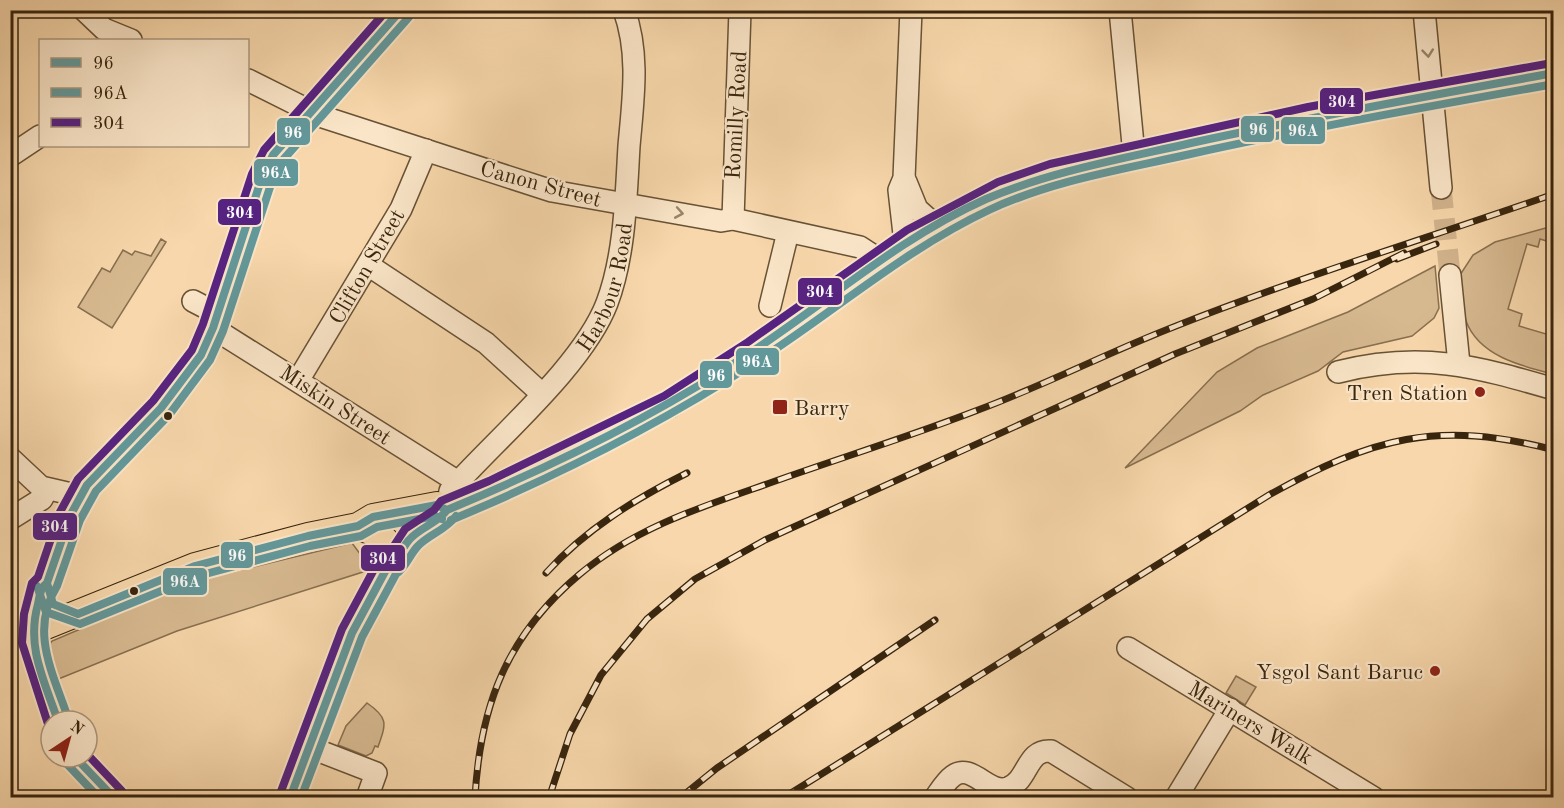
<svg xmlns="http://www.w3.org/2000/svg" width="1564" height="808" viewBox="0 0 1564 808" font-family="'Old Standard TT',serif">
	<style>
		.green { fill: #d7b990; stroke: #886f4f; stroke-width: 1.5 }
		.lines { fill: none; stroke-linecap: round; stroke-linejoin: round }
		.minor-tunnel { stroke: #d1b38c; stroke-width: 21; stroke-dasharray: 21 10; stroke-linecap: butt }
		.minor-casing { stroke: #685235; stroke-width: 24 }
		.major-casing { stroke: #38250e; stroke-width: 28 }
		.minor { stroke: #fae5c8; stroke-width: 21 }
		.major { stroke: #f7d7ab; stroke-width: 26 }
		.rail-casing { stroke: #38250e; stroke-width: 7 }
		.rail { stroke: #fae5c8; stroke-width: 4.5; stroke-dasharray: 14; stroke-linecap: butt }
		.bus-1-casing { stroke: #fae5c8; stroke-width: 12 }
		.bus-2-casing { stroke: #fae5c8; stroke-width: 12 }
		.bus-3-casing { stroke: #fae5c8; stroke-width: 12 }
		.bus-1 { stroke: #63989b; stroke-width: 8 }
		.bus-2 { stroke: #63989b; stroke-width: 8 }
		.bus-3 { stroke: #572381; stroke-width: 8 }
		.oneway { stroke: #99856b }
		.poi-dot { fill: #8f2418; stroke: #fae5c8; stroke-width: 2 }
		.bus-dot { fill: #38250e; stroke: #fae5c8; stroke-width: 2 }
		.labels { text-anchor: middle; stroke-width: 4.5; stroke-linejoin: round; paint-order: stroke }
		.street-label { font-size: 22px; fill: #38250e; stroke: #fae5c8 }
		.poi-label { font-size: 22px; fill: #38250e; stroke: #fae5c8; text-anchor: end }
		.line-badge { stroke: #fae5c8; stroke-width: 2 }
		.badge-label { font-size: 16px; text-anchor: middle; font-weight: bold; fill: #fff }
	</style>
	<rect width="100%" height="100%" fill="#f7d7ab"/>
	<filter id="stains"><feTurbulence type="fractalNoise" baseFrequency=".00333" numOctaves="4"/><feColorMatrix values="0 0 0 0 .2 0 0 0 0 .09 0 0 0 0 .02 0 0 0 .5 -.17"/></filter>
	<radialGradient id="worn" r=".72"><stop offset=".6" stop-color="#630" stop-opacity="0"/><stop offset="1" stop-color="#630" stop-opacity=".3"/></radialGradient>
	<path class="green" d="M 1553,226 L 1553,243 L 1540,239 L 1538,247 L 1527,244 L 1508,309 L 1522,314 L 1519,326 L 1553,336 L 1553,374 C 1521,366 1479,356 1466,321 C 1461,307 1461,290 1460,275 L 1473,255 L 1495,242 Z
		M 161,239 L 166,242 L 112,328 L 78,307 L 102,268 L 110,272 L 123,250 L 132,255 L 135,251 L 151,256 Z
		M 1435,266 L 1439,308 L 1434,318 L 1412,336 L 1343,352 L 1318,371 L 1263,395 L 1240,411 L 1125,468 L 1217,372 L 1257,348 L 1348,312 Z
		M 352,543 L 369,566 L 366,571 L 177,631 L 56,680 L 46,649 L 52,641 L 191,582 Z
		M 1236,676 L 1256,687 L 1245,705 L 1226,693 Z
		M 367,703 C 389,718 386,724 378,747 L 375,746 L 372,753 L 366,756 L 338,745 L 346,726 Z"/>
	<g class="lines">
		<path class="minor-tunnel" d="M 1441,188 L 1450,275"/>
		<g class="minor-casing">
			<g id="minor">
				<path d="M 84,10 L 104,29 L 131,40"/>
				<path d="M 1120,10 L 1134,155"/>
				<path d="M 1424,10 L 1441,188"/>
				<path d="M 248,80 L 320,116 L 552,191 L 721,221 L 733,219 L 860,247 L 880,260"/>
				<path d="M 10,156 L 40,136"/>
				<path d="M 906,182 L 917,209 L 935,225"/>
				<path d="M 733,219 L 740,10"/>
				<path d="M 905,243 L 899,190 L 904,178 L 911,10"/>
				<path d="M 368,265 L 486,343 L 542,394"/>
				<path d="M 1450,275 L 1459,364"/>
				<path d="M 193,301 L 218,314"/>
				<path d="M 770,306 L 788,232"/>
				<path d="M 213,328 L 458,482"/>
				<path d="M 1338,372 C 1421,351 1475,366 1554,389"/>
				<path d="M 299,379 L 401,209 L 426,150"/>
				<path d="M 10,458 L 41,487 L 80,496"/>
				<path id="s1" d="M 447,510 L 450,491 C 496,439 583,366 607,303 C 625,255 626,197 629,146 C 633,100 640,54 624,10"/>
				<path d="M 10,519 L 42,499 L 47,489"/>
				<path d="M 10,639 L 31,632"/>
				<path d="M 1128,648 L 1374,798"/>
				<path d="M 309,747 L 376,773 L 367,798"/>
				<path d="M 935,798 C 940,791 946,781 953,776 C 972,762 988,795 1008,788 C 1029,780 1026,749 1051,751 L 1127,798"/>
				<path d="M 1176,798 L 1230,709"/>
			</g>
		</g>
		<g class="major-casing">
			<path id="major" d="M 447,510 L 493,491 L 669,405 L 754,351 L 912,239 L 985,200 L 1052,174 L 1310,117 L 1554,73
				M 358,526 L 377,534 L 385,540 L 389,549 L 385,559 L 388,566
				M 388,566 C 401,561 402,545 412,537 C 424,527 439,524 447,510
				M 31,632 L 195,566 L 308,536 L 358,526 L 373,517 L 437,505 L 447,510
				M 58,721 L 32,643 L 34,617 L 42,587 L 47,583 L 70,516 L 87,485 L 161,408 L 201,355 L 213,328 L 262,177 L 273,155 L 401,10
				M 75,757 L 114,798
				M 290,798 L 352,633 L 388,566"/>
		</g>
		<use href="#minor" class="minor"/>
		<use href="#major" class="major"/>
		<g class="rail-casing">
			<path id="rail" d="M 1397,259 L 1436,244
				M 546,573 C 586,529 635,499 687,473
				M 475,798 C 480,705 507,635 580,574 C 635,528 701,507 767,484 C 837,459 908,437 978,410 C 1045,385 1109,352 1176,326 C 1300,277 1428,238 1554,194
				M 549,798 L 570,734 L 601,675 L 647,619 L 695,579 L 765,540 L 1175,354 L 1313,299 L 1404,253
				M 680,798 L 717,768 L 935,620
				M 783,798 L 1269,495 C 1372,438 1437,419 1554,450"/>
		</g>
		<use href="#rail" class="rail"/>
		<g class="bus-1-casing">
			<path id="bus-1" d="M 447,510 C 553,466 658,415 753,351 C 830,300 901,237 986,199 C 1052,171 1121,159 1191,143 C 1311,117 1432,95 1554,73
				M 47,583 L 53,604 L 78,614 L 195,566 L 308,536 L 358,526 L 373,517 L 437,505 L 447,510
				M 58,721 C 44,680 26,647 38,604 C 40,595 40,588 47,583 L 70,516 L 87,485 L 161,408 L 201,355 L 213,328 L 262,177 L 273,155 L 401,10
				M 75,757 L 114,798
				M 290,798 L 352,633 L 388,566 C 399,560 401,549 409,540 C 420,527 437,524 447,510"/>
		</g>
		<g class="bus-2-casing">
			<path id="bus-2" d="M 451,520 C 557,476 660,424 756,362 C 834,312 904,250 989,210 C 1051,181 1119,170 1186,155 C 1308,128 1431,106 1554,84
				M 37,586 L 46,612 L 80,624 L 198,576 L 310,546 L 361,536 L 377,527 L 435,516 L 442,519
				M 68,718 C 53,673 29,631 57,586 L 80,520 L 96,491 L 169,415 L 210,360 L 223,331 L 272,181 L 282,161 L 409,17
				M 67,764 L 99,798
				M 301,798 L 362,637 L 396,574 C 406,567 409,556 417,547 C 429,534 445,531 456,516"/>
		</g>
		<g class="bus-3-casing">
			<path id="bus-3" d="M 48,724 L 22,643 L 24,614 L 32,583 L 38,577 L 60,512 L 78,479 L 153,401 L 192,350 L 203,324 L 252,174 L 264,150 L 387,10
				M 87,754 L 122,791
				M 280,794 L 342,629 L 379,560 L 388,555 L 405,529 L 434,510 L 441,501 L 489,481 L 664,396 L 748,342 L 907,230 L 998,182 L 1050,164 L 1308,107 L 1552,63"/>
		</g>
		<use href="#bus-1" class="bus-1"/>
		<use href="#bus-2" class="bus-2"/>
		<use href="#bus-3" class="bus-3"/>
	</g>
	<defs><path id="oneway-chevron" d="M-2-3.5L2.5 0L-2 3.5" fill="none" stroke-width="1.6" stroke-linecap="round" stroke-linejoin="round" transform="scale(1.5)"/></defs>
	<g class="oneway">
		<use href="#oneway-chevron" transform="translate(1428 53) rotate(84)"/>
		<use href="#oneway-chevron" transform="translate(679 213) rotate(10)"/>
	</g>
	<g class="poi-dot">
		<circle cx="1480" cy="392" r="6"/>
		<rect x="772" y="399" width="16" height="16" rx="3"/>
		<circle cx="1435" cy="671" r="6"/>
	</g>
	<g class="bus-dot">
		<circle cx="168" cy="416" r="5"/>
		<circle cx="134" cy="591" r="5"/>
	</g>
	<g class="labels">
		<g class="street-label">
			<text transform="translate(735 115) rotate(-87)" y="8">Romilly Road</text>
			<text transform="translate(541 183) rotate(15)" y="8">Canon Street</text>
			<text transform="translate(366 266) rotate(-60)" y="8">Clifton Street</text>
			<text dy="8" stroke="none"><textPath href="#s1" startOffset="280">Harbour Road</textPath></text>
			<text transform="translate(336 404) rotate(33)" y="8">Miskin Street</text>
			<text transform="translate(1251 722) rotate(31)" y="8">Mariners Walk</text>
		</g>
		<g class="poi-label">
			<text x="1468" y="400">Tren Station</text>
			<text x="794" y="415" text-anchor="start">Barry</text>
			<text x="1423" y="679">Ysgol Sant Baruc</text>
		</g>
	</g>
	<g class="line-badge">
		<rect x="1319" y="87" width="45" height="28" rx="6" fill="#572381"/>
		<rect x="1240" y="115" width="35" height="28" rx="6" fill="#63989b"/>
		<rect x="1280" y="116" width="46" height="29" rx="6" fill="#63989b"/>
		<rect x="276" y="117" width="35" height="29" rx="6" fill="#63989b"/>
		<rect x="253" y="158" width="46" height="29" rx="6" fill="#63989b"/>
		<rect x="217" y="198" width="45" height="28" rx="6" fill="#572381"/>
		<rect x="797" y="277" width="46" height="29" rx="6" fill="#572381"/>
		<rect x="735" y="347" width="45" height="29" rx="6" fill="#63989b"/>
		<rect x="699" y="360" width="34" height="29" rx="6" fill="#63989b"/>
		<rect x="32" y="512" width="46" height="29" rx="6" fill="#572381"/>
		<rect x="220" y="541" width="34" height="28" rx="6" fill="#63989b"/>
		<rect x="360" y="544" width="46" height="28" rx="6" fill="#572381"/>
		<rect x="162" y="567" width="46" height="29" rx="6" fill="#63989b"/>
	</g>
	<g class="badge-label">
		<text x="1342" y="107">304</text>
		<text x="1258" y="135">96</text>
		<text x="1303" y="136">96A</text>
		<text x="293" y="138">96</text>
		<text x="276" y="178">96A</text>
		<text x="240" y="218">304</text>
		<text x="820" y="297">304</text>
		<text x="757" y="367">96A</text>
		<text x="716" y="381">96</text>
		<text x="55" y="532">304</text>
		<text x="237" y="561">96</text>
		<text x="383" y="564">304</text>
		<text x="185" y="587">96A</text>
	</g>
	<rect width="1564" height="808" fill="none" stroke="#f7d7ab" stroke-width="36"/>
	<rect x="12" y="12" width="1540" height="784" fill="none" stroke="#38250e" stroke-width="3"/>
	<rect x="18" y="18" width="1528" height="772" fill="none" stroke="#38250e" stroke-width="1.5"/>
	<rect x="39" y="39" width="210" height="108" fill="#fae5c8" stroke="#ac987e" stroke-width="1.5"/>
	<rect x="51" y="58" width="30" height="9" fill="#63989b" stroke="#ac987e" stroke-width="1.5"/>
	<text x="93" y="69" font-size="18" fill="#38250e">96</text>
	<rect x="51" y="88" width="30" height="9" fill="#63989b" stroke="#ac987e" stroke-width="1.5"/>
	<text x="93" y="99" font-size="18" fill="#38250e">96A</text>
	<rect x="51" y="118" width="30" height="9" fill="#572381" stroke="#ac987e" stroke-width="1.5"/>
	<text x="93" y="129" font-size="18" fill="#38250e">304</text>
	<g transform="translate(69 739) rotate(36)"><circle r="28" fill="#fae5c8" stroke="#ac987e" stroke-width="1.5"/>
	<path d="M0-4.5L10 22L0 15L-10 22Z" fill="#8f2418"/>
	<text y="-9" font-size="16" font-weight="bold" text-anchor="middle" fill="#38250e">N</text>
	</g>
	<rect width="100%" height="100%" filter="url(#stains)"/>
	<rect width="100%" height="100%" fill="url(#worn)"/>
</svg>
